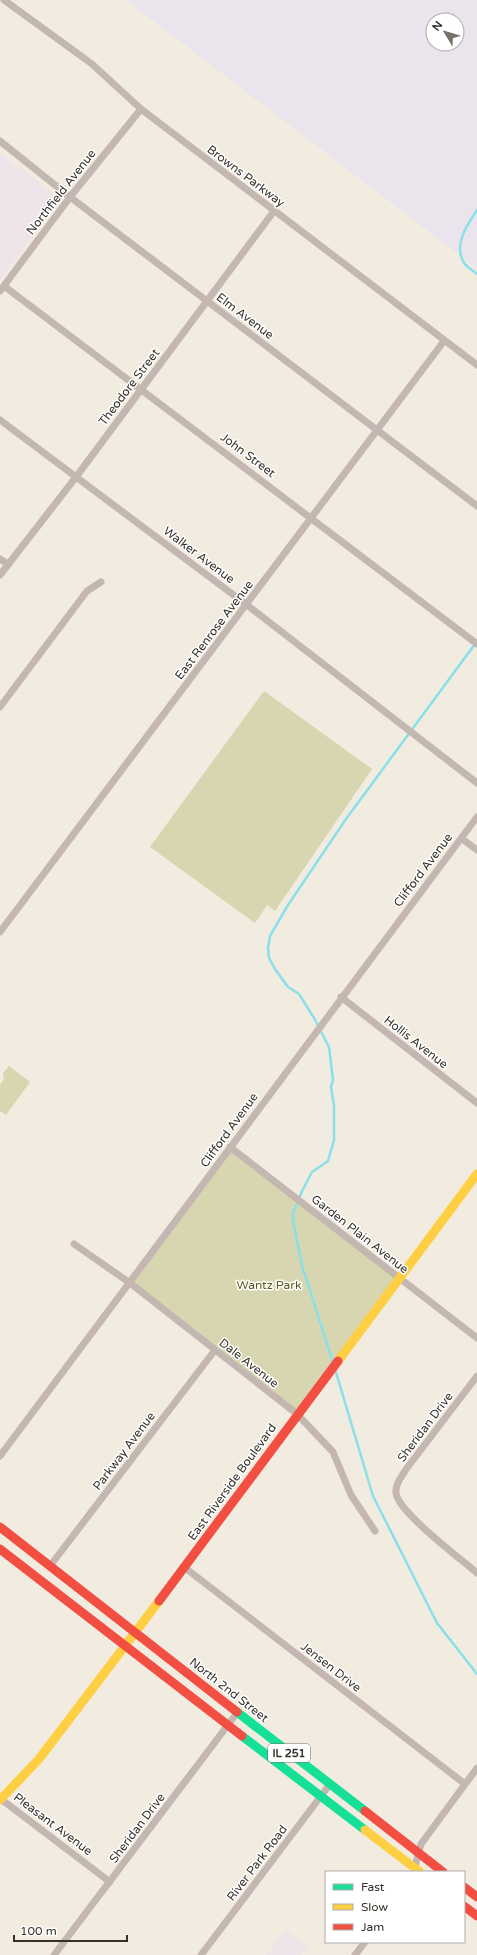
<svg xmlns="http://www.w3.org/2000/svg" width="477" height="1955" viewBox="0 0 477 1955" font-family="'Varela Round',sans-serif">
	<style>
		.industrial { fill: #eae5ec; fill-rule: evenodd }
		.education { fill: #efe4e9 }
		.green { fill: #d7d6b0 }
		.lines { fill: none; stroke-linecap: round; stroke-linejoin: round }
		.stream { stroke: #8ae0e9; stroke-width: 2.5 }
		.street { stroke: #c4b7b1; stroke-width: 7 }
		.fast { stroke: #16e098; stroke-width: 9 }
		.slow { stroke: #ffcf43; stroke-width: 9 }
		.jam { stroke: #f24e42; stroke-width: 9 }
		.labels { text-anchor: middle; stroke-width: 3; stroke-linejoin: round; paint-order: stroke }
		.shield { fill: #fff; stroke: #72706b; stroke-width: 1 }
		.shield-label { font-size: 11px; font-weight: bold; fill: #36322b }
		.street-label { font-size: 12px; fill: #36322b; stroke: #fff }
		.park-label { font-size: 12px; fill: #595b1a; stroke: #fff }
	</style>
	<rect width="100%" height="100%" fill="#f1ebe0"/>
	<path class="industrial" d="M 126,0 L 477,0 L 477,268 L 470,263 ZM 433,20 L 457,20 L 457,44 L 433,44 Z"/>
	<path class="education" d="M 0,153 L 58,197 L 59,201 L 0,280 Z
		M 286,1930 L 308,1946 L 301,1955 L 266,1955 Z"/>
	<path class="green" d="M 264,691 L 372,769 L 275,911 L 267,905 L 255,923 L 150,847 Z
		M 9,1066 L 30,1082 L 6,1115 L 0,1111 L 0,1085 L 4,1079 L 3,1073 Z
		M 230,1147 L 399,1279 L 297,1414 L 130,1283 Z"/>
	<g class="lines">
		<path class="stream" d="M 477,210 C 467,225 453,245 464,263 C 467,267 473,271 477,274
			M 333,1362 L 302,1266 L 293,1220 L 293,1213 L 302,1191 L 312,1172 L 328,1161 L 334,1140 L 334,1106 L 331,1087 L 333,1080 L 329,1047 L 314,1018 L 299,994 L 288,987 L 275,969 L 269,958 L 268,948 L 270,936 L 288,905 L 346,819 L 475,644
			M 335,1369 L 373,1496 L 437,1623 L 477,1674"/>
		<path class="street" d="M 4,0 L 92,64 L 141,109 L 477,365
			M 0,141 L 70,197 L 477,506
			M 4,286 L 477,644
			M 0,291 L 70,197 L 141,109
			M 0,420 L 247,605 L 477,783
			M 0,559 L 8,564
			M 0,575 L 76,477 L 274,211
			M 0,707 L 87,591 L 101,582
			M 461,838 L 477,850
			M 0,932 L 444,341
			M 341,997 L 477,1103
			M 230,1147 L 477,1338
			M 74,1244 L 130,1283 L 297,1414 L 333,1452 L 351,1495 L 375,1531
			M 477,1376 L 407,1468 C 402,1476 395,1484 396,1493 C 398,1512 461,1559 477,1573
			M 0,1456 L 477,817
			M 50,1566 L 215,1350
			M 184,1567 L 465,1784
			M 1,1799 L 110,1882
			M 414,1870 L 421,1844 L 477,1768
			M 54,1955 L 237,1713
			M 201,1955 L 330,1784
			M 355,1955 L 365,1942"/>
		<path class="fast" d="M 237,1712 L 365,1811
			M 242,1736 L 365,1830"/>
		<path class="slow" d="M 338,1361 L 477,1174
			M 0,1800 L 39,1759 L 159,1601
			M 365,1830 L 420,1872"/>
		<path class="jam" d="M 0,1527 L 237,1712
			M 0,1549 L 242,1736
			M 159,1601 L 338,1361
			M 365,1811 L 443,1872
			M 464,1887 L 477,1897
			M 464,1906 L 477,1916"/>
	</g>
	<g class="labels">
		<rect class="shield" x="268" y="1744" width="42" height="18" rx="3"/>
		<g class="shield-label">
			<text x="289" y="1757">IL 251</text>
		</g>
		<g class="street-label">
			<text transform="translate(246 176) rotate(37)" y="4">Browns Parkway</text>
			<text transform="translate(61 192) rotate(-52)" y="4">Northfield Avenue</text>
			<text transform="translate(245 316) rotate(37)" y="4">Elm Avenue</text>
			<text transform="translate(129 387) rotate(-53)" y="4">Theodore Street</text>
			<text transform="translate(248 455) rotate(37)" y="4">John Street</text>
			<text transform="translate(199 555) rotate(37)" y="4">Walker Avenue</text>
			<text transform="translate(214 630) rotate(-53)" y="4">East Renrose Avenue</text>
			<text transform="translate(423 870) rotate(-53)" y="4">Clifford Avenue</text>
			<text transform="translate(416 1042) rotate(38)" y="4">Hollis Avenue</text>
			<text transform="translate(229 1130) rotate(-54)" y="4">Clifford Avenue</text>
			<text transform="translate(360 1234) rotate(38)" y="4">Garden Plain Avenue</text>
			<text transform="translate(249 1363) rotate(38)" y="4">Dale Avenue</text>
			<text transform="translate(425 1427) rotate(-53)" y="4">Sheridan Drive</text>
			<text transform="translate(124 1451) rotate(-53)" y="4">Parkway Avenue</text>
			<text transform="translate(232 1482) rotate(-54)" y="4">East Riverside Boulevard</text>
			<text transform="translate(331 1667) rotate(38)" y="4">Jensen Drive</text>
			<text transform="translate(229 1690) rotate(38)" y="4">North 2nd Street</text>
			<text transform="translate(53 1824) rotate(37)" y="4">Pleasant Avenue</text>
			<text transform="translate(137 1828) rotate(-53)" y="4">Sheridan Drive</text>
			<text transform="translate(257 1863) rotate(-53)" y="4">River Park Road</text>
		</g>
		<g class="park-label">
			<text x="269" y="1289">Wantz Park</text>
		</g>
	</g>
	<rect x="325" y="1871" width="140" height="72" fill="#ffffff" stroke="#afadaa"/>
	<rect x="333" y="1884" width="20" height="6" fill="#16e098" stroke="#afadaa"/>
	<text x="361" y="1891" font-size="12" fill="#36322b">Fast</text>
	<rect x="333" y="1904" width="20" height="6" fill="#ffcf43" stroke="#afadaa"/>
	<text x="361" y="1911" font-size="12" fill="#36322b">Slow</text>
	<rect x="333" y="1924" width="20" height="6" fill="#f24e42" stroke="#afadaa"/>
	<text x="361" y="1931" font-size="12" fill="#36322b">Jam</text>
	<g transform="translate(445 32) rotate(308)"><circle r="19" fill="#ffffff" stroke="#afadaa"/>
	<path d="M0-3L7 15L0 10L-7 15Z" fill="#77736a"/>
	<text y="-6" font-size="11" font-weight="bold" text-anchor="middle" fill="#36322b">N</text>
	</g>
	<path d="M14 1935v6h113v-6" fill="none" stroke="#36322b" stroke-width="2"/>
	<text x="20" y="1935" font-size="12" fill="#36322b" stroke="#ffffff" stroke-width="3" paint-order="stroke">100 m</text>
</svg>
